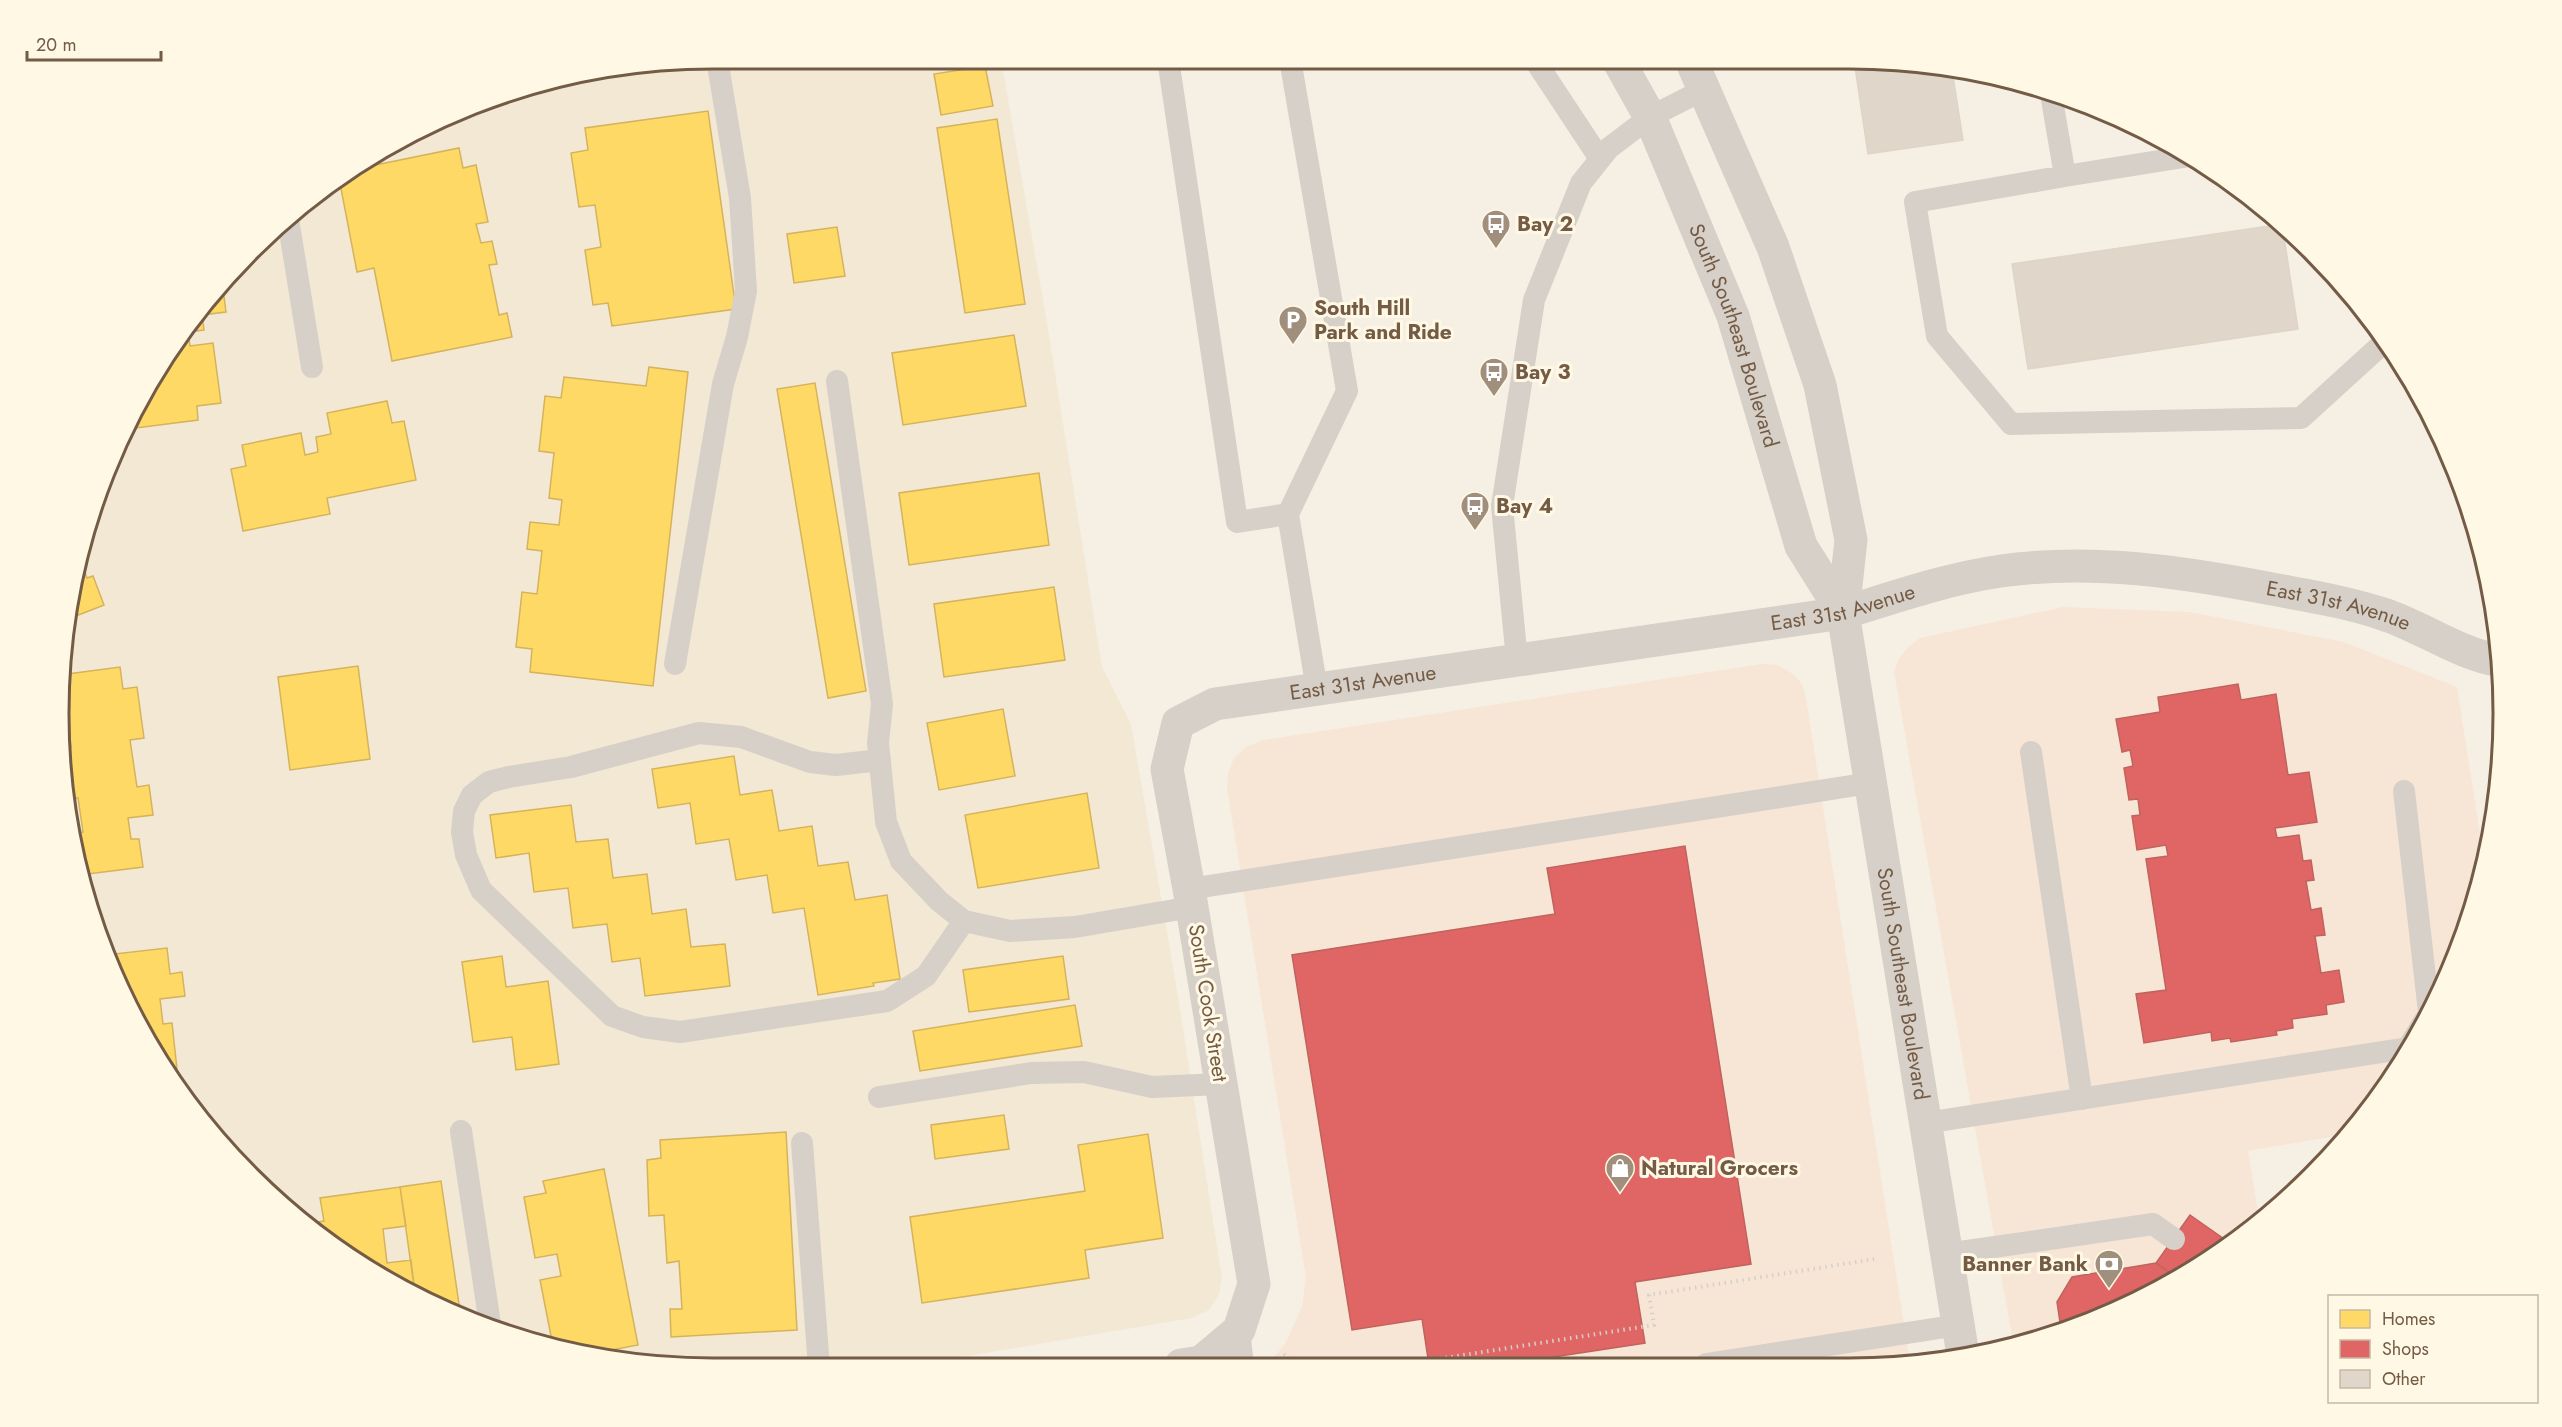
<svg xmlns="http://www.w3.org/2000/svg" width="2562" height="1427" viewBox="0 0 2562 1427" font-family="Jost,sans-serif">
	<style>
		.residential { fill: #f2e8d4 }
		.commercial { fill: #f7e6d6 }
		.homes { fill: #ffd966; stroke: #d5b35c; stroke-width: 1.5 }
		.shops { fill: #e06666; stroke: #bf635c; stroke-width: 1.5 }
		.building { fill: #e0d6c9; stroke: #ded4c7; stroke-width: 1.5 }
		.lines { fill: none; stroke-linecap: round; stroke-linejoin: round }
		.path { stroke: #d7d0c8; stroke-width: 4; stroke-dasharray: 1.5 4.5; stroke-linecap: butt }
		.lane { stroke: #d7d0c8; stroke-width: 22 }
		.street { stroke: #d7d0c8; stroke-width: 33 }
		.secondary { stroke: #d7d0c8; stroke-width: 33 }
		.labels { text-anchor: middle; stroke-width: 6; stroke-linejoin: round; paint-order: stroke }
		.poi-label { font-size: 21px; font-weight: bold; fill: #735b45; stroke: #fff8e4; text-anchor: start }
		.street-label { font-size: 21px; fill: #735b45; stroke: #fff8e4 }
		.rim { fill: none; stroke: #735b45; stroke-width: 3 }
	</style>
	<rect width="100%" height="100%" fill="#f6f0e4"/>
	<path class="residential" d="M 713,59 L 1001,59 L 1046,317 L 1102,667 L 1131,724 L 1176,984 L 1222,1278 L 1219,1294 L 1209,1310 L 1192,1318 L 908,1366 L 671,1367 L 544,1346 L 386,1281 L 314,1233 L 221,1146 L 169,1077 L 108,964 L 81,883 L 60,757 L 60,670 L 81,544 L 108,463 L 169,350 L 221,281 L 314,194 L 386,146 L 503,93 L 586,71 Z"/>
	<path class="commercial" d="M 2063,607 L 2190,612 L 2344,642 L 2457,687 L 2484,859 L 2469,924 L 2416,1041 L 2349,1134 L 2248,1151 L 2259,1218 L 2213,1258 L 2099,1319 L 2013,1342 L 1894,672 L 1898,660 L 1907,648 L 1920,638 Z
		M 1761,664 L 1778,665 L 1793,674 L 1802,684 L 1806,698 L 1910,1363 L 1268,1365 L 1286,1342 L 1302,1307 L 1306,1278 L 1227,788 L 1228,773 L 1234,758 L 1246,747 L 1263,740 Z"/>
	<path class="homes" d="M 985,66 L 993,106 L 941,115 L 934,74 Z
		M 708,111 L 736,309 L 612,326 L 608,303 L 593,305 L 585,250 L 601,247 L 595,205 L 579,207 L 571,153 L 588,150 L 585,128 Z
		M 997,119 L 1025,304 L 965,313 L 937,128 Z
		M 459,148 L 463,168 L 476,165 L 488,222 L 476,224 L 481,243 L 492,241 L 497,264 L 489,265 L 499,315 L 507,313 L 512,337 L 392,361 L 374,268 L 357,272 L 339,178 L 351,170 Z
		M 837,227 L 845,276 L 794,283 L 787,234 Z
		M 222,281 L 226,312 L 202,315 L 204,330 L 188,332 L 190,346 L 213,343 L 221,403 L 197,406 L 198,420 L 136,428 L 134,414 L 169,350 Z
		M 1014,335 L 1026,406 L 903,425 L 892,353 Z
		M 649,367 L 688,372 L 653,686 L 530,672 L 532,649 L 516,647 L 522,592 L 537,594 L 542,551 L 527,549 L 530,522 L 559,525 L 562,500 L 549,498 L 554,453 L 539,451 L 545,396 L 561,398 L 564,377 L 646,386 Z
		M 815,383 L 866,691 L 828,698 L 777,389 Z
		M 387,401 L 392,423 L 404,421 L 416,480 L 327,498 L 330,514 L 243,531 L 231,469 L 246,466 L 242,445 L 301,433 L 305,455 L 318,452 L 316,437 L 331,434 L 327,413 Z
		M 1039,473 L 1049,545 L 909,565 L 899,493 Z
		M 79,557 L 87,578 L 93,576 L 104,605 L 68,619 Z
		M 1054,587 L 1065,660 L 944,677 L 934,604 Z
		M 358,666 L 370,759 L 290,770 L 278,677 Z
		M 120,667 L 123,689 L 137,687 L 144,738 L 130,740 L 137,787 L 149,785 L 153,815 L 128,818 L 131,839 L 139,839 L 143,867 L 80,875 L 73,833 L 83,832 L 78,798 L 67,800 L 60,757 L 60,748 L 71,747 L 66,710 L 60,711 L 60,675 Z
		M 1003,709 L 1015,776 L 939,790 L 927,723 Z
		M 734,756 L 740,795 L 772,790 L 779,831 L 812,826 L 818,866 L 848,862 L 855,900 L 887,895 L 900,979 L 873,983 L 874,986 L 818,995 L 804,908 L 773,913 L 767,875 L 736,880 L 729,839 L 696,844 L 690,803 L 658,808 L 652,769 Z
		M 1087,793 L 1099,868 L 978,888 L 965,815 Z
		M 571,805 L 576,842 L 608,839 L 613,878 L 647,874 L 652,914 L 686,909 L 691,947 L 725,944 L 730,986 L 645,996 L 640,958 L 612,962 L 607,924 L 573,928 L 568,888 L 534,892 L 529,853 L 496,858 L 490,815 Z
		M 167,948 L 170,974 L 182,972 L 185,996 L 160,999 L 163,1024 L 172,1023 L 177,1069 L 168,1069 L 169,1077 L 105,955 Z
		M 502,956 L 506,987 L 548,981 L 559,1064 L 516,1070 L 512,1037 L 473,1042 L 462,962 Z
		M 1063,956 L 1069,999 L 969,1012 L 963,970 Z
		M 1075,1005 L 1082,1046 L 920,1071 L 913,1031 Z
		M 1004,1115 L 1009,1149 L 935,1159 L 931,1125 Z
		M 786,1132 L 797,1330 L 671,1337 L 670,1309 L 682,1309 L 679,1261 L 667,1263 L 664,1215 L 649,1216 L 647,1160 L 661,1158 L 660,1140 Z
		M 1148,1134 L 1163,1238 L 1085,1250 L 1089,1278 L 922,1303 L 910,1217 L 1085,1191 L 1078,1145 Z
		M 604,1169 L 638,1345 L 591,1354 L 576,1351 L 574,1342 L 553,1346 L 540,1280 L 561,1276 L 557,1254 L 535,1258 L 524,1197 L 546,1193 L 543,1181 Z
		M 441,1181 L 460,1311 L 415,1293 L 400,1187 Z
		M 400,1187 L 406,1226 L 383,1229 L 387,1263 L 411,1260 L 415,1293 L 386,1281 L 314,1233 L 311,1223 L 324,1221 L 320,1198 Z"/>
	<path class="shops" d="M 2238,684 L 2241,700 L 2276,694 L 2288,775 L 2309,772 L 2317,822 L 2275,828 L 2277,838 L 2299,835 L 2303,861 L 2311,860 L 2314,880 L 2306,881 L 2311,910 L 2321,908 L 2325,935 L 2315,936 L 2321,973 L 2339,970 L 2344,1002 L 2326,1005 L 2327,1014 L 2292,1019 L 2293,1028 L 2276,1031 L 2277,1035 L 2231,1042 L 2230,1038 L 2212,1041 L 2211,1032 L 2144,1043 L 2136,994 L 2166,990 L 2146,859 L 2168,856 L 2166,845 L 2137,850 L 2132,816 L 2140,815 L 2138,799 L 2129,800 L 2124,768 L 2133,766 L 2130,750 L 2122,752 L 2116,719 L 2160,712 L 2158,697 Z
		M 1685,846 L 1751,1264 L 1635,1282 L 1645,1343 L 1507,1364 L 1429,1365 L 1422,1319 L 1352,1330 L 1292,955 L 1555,914 L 1547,868 Z
		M 2190,1215 L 2224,1239 L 2208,1260 L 2176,1277 L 2156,1263 Z
		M 2156,1263 L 2176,1277 L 2099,1319 L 2061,1329 L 2057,1302 L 2072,1277 Z"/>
	<path class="building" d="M 1854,60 L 1891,60 L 1952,70 L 1963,140 L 1868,154 Z
		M 2282,224 L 2298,329 L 2028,369 L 2012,264 Z"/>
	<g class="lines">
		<path class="path" d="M 1284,1354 L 1298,1365
			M 1418,1365 L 1419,1362 L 1654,1325 L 1649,1295 L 1875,1259"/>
		<path class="lane" d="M 1168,59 L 1237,522 L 1288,514 L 1317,690
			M 1534,59 L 1600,159
			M 2051,94 L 2065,176 L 2190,156
			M 2065,176 L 1915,202 L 1937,336 L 2011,424 L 2301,418 L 2380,346 L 2383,338
			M 288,219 L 312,367
			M 837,381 L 882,704 L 878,743 L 886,822 L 901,861 L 939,901 L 964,921 L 1010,931 L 1075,927 L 1192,907
			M 1288,514 L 1347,391 L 1290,59
			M 1517,660 L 1502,506 L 1534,300 L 1581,183 L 1609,148 L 1650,117 L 1705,89
			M 675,664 L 723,384 L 737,337 L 746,291 L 740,198 L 717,59
			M 2031,752 L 2082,1099
			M 880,760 L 836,765 L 810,762 L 741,737 L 699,733 L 571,767 L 509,777 L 489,782 L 472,795 L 464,811 L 462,832 L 466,855 L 481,890 L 612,1016 L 643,1027 L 680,1032 L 887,1001 L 926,976 L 964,921
			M 2404,791 L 2429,1012
			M 1189,889 L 1870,783
			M 879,1097 L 1031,1073 L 1084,1072 L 1152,1087 L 1221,1084
			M 1925,1123 L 2408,1048 L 2425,1020
			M 461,1131 L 490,1324
			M 802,1143 L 819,1367
			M 1946,1254 L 2153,1224 L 2174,1239
			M 1239,1330 L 1243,1365
			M 1706,1364 L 1959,1325"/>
		<path class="street" id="s1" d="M 1181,1365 L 1201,1362 L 1239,1330 L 1254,1284 L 1189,889 L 1167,769 L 1178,723 L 1215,704 L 1843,613 C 1895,597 1946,579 2001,571 C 2091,558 2183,572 2272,589 C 2309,596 2347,602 2383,614 C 2423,627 2458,654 2501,661"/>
		<g class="secondary">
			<path id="s2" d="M 1618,60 L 1650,117 L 1733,316 L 1801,546 L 1843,613"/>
			<path id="s3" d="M 1691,60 L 1773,247 L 1820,385 L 1851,540 L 1843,613 L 1963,1355"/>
		</g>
	</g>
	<defs>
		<g id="bus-pin" transform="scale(1.5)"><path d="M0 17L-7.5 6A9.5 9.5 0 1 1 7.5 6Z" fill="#a18f7d" stroke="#fff8e4"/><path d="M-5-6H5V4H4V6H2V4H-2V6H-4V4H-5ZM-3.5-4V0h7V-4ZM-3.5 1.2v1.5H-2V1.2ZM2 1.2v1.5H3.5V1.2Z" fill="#fff"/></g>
		<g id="parking-pin" transform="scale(1.5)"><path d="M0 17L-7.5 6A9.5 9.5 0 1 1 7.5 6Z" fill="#a18f7d" stroke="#fff8e4"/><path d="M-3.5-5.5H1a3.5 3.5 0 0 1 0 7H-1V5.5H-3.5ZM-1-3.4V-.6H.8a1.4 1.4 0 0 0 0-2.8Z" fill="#fff"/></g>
		<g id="shop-pin" transform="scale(1.5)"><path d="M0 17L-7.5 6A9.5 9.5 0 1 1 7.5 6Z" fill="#a18f7d" stroke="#fff8e4"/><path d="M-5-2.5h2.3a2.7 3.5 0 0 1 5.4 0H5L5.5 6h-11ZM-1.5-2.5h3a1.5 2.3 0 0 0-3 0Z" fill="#fff"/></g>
		<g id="bank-pin" transform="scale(1.5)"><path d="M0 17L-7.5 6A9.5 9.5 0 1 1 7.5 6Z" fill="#a18f7d" stroke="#fff8e4"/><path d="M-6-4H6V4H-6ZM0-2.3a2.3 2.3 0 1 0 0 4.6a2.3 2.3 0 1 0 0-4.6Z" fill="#fff"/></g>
	</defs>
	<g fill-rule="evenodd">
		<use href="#bus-pin" x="1496" y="224"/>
		<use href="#parking-pin" x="1293" y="320"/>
		<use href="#bus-pin" x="1494" y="372"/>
		<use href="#bus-pin" x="1475" y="506"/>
		<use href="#shop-pin" x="1620" y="1168"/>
		<use href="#bank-pin" x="2109" y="1264"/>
	</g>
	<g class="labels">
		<g class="poi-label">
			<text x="1517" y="231">Bay 2</text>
			<text x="1314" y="315">South Hill<tspan x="1314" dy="24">Park and Ride</tspan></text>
			<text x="1515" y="379">Bay 3</text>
			<text x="1496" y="513">Bay 4</text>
			<text x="1641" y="1175">Natural Grocers</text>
			<text x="2088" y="1271" text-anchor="end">Banner Bank</text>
		</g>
		<g class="street-label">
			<text dy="7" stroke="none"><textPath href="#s2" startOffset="300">South Southeast Boulevard</textPath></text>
			<text dy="7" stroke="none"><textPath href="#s1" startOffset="1365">East 31st Avenue</textPath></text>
			<text dy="7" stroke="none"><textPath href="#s1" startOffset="1869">East 31st Avenue</textPath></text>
			<text dy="7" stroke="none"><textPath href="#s1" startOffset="879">East 31st Avenue</textPath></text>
			<text dy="7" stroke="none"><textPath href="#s3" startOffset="957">South Southeast Boulevard</textPath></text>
			<text transform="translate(1208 1003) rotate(81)" y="7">South Cook Street</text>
		</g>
	</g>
	<path d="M0 0H2562V1427H0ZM713 69H1849A644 644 0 0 1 2493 713V714A644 644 0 0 1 1849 1358H713A644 644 0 0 1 69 714V713A644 644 0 0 1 713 69Z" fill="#fff8e4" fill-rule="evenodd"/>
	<path class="rim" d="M713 69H1849A644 644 0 0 1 2493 713V714A644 644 0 0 1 1849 1358H713A644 644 0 0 1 69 714V713A644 644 0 0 1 713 69Z"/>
	<rect x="2328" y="1295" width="210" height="108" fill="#fff8e4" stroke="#c7b9a4" stroke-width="1.5"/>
	<rect x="2340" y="1310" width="30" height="18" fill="#ffd966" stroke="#c7b9a4" stroke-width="1.5"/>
	<text x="2382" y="1325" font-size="18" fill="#735b45">Homes</text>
	<rect x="2340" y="1340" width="30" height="18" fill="#e06666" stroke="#c7b9a4" stroke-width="1.5"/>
	<text x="2382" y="1355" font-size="18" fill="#735b45">Shops</text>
	<rect x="2340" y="1370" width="30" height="18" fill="#e0d6c9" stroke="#c7b9a4" stroke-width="1.5"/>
	<text x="2382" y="1385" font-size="18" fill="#735b45">Other</text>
	<path d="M27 51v9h134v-9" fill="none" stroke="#735b45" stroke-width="3"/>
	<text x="36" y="51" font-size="18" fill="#735b45" stroke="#fff8e4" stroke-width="4.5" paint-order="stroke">20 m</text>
</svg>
